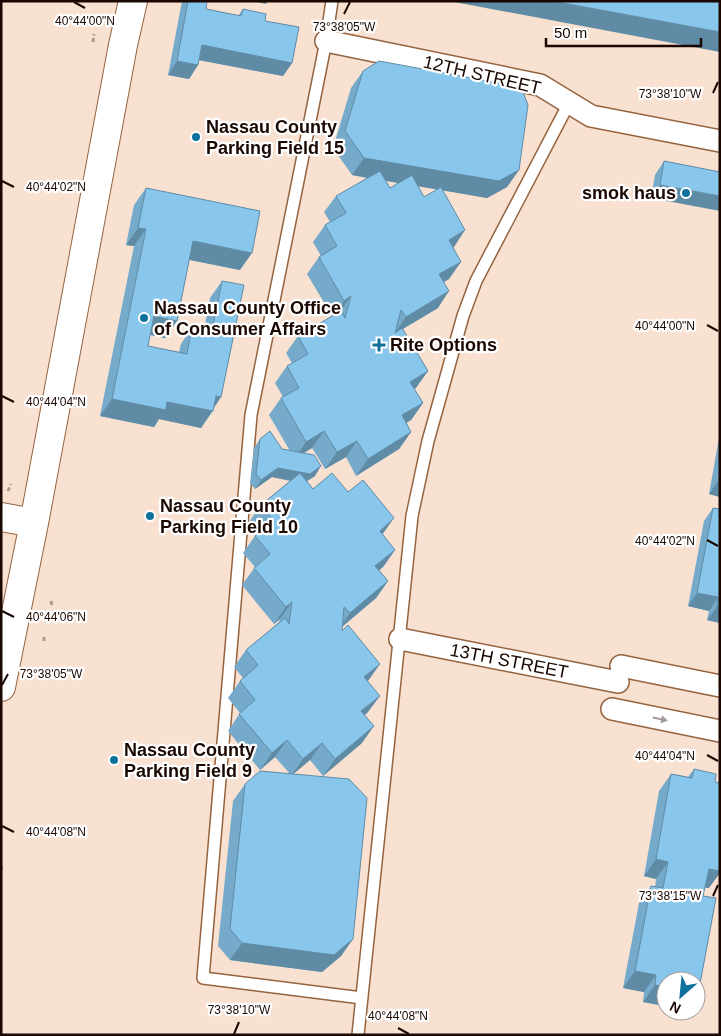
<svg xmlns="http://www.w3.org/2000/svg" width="721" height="1036" viewBox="0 0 721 1036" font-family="Arial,sans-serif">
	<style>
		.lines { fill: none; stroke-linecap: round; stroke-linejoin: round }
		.lane-casing { stroke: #95633e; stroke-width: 14 }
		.street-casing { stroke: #95633e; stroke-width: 24 }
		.secondary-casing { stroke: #95633e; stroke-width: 30 }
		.path { stroke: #ae998c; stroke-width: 3; stroke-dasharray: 4 2.5; stroke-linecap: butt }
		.lane { stroke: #fff; stroke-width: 11 }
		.street { stroke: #fff; stroke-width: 21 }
		.secondary { stroke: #fff; stroke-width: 28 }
		.wall { fill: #76aacb; fill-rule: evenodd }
		.shaded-wall { fill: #608ba5 }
		.building { fill: #89c6ec; stroke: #608ba5 }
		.oneway { fill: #a39c99 }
		.ticks { fill: none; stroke: #190700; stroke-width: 2 }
		.poi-dot { fill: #0e709d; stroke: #fff; stroke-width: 2 }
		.labels { text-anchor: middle; stroke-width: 4.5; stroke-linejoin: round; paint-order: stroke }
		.street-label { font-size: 18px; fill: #190700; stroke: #fff }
		.poi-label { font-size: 18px; font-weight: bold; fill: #190700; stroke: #fff; text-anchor: start }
		.ticks-label { font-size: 12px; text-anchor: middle; fill: #190700; stroke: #fff; stroke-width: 4.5; stroke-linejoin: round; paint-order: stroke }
	</style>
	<rect width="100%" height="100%" fill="#f8e1d1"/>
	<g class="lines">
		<g class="lane-casing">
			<path id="lane" d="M 332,1 L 326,41 L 251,415 L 203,978 L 362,998
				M 358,1035 L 412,516 L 428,441 L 463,316 L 476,281 L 569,103"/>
		</g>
		<g class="street-casing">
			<path id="street" d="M 326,41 L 540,85 L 591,116 L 720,141
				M 400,639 L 618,682
				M 621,666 L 720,686
				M 612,709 L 720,731"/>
		</g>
		<g class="secondary-casing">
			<path id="secondary" d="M 1,517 L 34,523
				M 1,687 L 34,523 L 123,45 L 133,1"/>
		</g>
		<path class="path" d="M 93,42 L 94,34
			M 8,491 L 11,484
			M 51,601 L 52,606
			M 44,641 L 44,637
			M 1,870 L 2,864"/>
		<use href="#lane" class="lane"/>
		<use href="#street" class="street"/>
		<use href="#secondary" class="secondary"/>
	</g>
	<path class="wall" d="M 182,1 L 207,1 L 206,9 L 238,16 L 243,9 L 265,21 L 292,63 L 283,76 L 199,60 L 198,65 L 189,79 L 168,75 Z
		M 363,71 L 519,170 L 507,187 L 487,198 L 443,190 L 453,248 L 449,279 L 444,282 L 438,308 L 403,329 L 428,371 L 414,389 L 423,403 L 411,420 L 406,423 L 411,432 L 399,449 L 356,476 L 346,457 L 325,469 L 312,448 L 304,453 L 315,476 L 307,481 L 313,489 L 383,535 L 395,550 L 383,567 L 379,570 L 388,581 L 376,598 L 342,627 L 342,631 L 368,681 L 368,712 L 365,715 L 362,743 L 323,776 L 310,760 L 293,774 L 353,939 L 341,956 L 322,972 L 230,960 L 218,946 L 233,801 L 245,784 L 290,774 L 275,757 L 260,770 L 228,731 L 240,713 L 228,698 L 240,681 L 243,678 L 234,667 L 246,650 L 279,622 L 280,619 L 274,624 L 242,585 L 255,567 L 243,553 L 255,536 L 258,533 L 249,522 L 261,505 L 290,481 L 272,477 L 255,489 L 250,483 L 254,448 L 260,439 L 282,449 L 290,451 L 269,415 L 281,398 L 283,397 L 275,383 L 287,366 L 292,363 L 286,353 L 298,336 L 332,316 L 307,274 L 319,257 L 321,256 L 313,242 L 325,225 L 330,222 L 324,212 L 336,196 L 367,178 L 352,175 L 333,148 L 351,88 ZM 386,181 L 398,183 L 390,188 ZM 418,186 L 437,189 L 424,197 Z
		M 664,161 L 720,172 L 651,198 L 655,175 Z
		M 146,188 L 240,270 L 189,260 L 177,321 L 165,338 L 150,335 L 148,346 L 179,352 L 181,344 L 192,327 L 204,330 L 210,298 L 222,281 L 213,409 L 213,411 L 201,428 L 159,419 L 154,427 L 100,416 L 134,246 L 126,245 L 134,205 Z
		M 720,432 L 720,497 L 709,494 Z
		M 720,504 L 720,623 L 707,620 L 709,611 L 688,606 L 704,521 L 713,508 L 719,509 Z
		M 694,769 L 715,782 L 709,888 L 705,888 L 666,981 L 666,1004 L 665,1006 L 643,1002 L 644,992 L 623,988 L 639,903 L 651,886 L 655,887 L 656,879 L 644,876 L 659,791 L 671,774 L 688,777 Z"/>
	<path class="shaded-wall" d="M 252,1 L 268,1 L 266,4 Z
		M 449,1 L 552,1 L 720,32 L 720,52 Z
		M 202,45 L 292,63 L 283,76 L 193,59 Z
		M 177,61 L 198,65 L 189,79 L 168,75 Z
		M 364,158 L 519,170 L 507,187 L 487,198 L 352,175 Z
		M 660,185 L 720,196 L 720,211 L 651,198 Z
		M 138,228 L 146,229 L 134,246 L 126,245 Z
		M 465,230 L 454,247 L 437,257 L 449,240 Z
		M 193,241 L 252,253 L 240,270 L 181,258 Z
		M 461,262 L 449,279 L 427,291 L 439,274 Z
		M 449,291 L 438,308 L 394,334 L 406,317 Z
		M 351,296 L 339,313 L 333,318 L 344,301 Z
		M 154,316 L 177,321 L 165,338 L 142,333 Z
		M 428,371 L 416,388 L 398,399 L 410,382 Z
		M 216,396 L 221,397 L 201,428 L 159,419 L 154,427 L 100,416 L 112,399 L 167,402 Z
		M 423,403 L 411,420 L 390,432 L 402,415 Z
		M 324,431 L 312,448 L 294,459 L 306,442 Z
		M 411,432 L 399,449 L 356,476 L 368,459 Z
		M 357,441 L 346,457 L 325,469 L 337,452 Z
		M 321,466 L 315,476 L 304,483 L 272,477 L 255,489 L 261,480 L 278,468 Z
		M 718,481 L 720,481 L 720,497 L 709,494 Z
		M 394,518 L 382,535 L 380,531 Z
		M 395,550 L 383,567 L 364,583 L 375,566 Z
		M 388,581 L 376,598 L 338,630 L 350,613 Z
		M 697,593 L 718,597 L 709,611 L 688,606 Z
		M 292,602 L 280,619 L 274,624 L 286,607 Z
		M 717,607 L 720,607 L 720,623 L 707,620 Z
		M 380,664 L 368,681 L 364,677 Z
		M 380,696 L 368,712 L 349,728 L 361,711 Z
		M 374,726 L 362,743 L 323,776 L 335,759 Z
		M 287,740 L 275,757 L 260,770 L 272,753 Z
		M 322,743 L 310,760 L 291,776 L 303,759 Z
		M 656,859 L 668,862 L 656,879 L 644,876 Z
		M 709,869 L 720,871 L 720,873 L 709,888 L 697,886 Z
		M 353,939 L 341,956 L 322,972 L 230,960 L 242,943 Z
		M 635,971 L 656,975 L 644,992 L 623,988 Z
		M 696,983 L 700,984 L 696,990 Z
		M 655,985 L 666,987 L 666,1004 L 665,1006 L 643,1002 Z"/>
	<path class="building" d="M 188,1 L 207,1 L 206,9 L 241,16 L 243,9 L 266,14 L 265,21 L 299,27 L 292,63 L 202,45 L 198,65 L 177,61 Z
		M 552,1 L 720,1 L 720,32 Z
		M 379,61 L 521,87 L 528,105 L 519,170 L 499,181 L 364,158 L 345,131 L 363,71 Z
		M 664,161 L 720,172 L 720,196 L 660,185 Z
		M 380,171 L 390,188 L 412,175 L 424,197 L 441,187 L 465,230 L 449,240 L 461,262 L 439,274 L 449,291 L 406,317 L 401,310 L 395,333 L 402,328 L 428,371 L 410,382 L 423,403 L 402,415 L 411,432 L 368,459 L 357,441 L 337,452 L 324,431 L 306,442 L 281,398 L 299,388 L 287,366 L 308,354 L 298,336 L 341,311 L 345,318 L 351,296 L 344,301 L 319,257 L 337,246 L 325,225 L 346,213 L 336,196 Z
		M 146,188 L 260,211 L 252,253 L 193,241 L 177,321 L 154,316 L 148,346 L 187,354 L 192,327 L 212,331 L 222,281 L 244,285 L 221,397 L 216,396 L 213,411 L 167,402 L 166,410 L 112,399 L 146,229 L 138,228 Z
		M 270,431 L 282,449 L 314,455 L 321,466 L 310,474 L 278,468 L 261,480 L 256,474 L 260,439 Z
		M 720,471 L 720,481 L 718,481 Z
		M 300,473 L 313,489 L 332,473 L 348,492 L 363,480 L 394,518 L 380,531 L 395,550 L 375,566 L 388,581 L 350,613 L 344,607 L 342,631 L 348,625 L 380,664 L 364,677 L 380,696 L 361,711 L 374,726 L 335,759 L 322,743 L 303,759 L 287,740 L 272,753 L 239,714 L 255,700 L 240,681 L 258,665 L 246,650 L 285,618 L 289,624 L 292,602 L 286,607 L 254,568 L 270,554 L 255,536 L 273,520 L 261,505 Z
		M 713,508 L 720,509 L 720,607 L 717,607 L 718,597 L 697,593 Z
		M 694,769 L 716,774 L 715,782 L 720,783 L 720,871 L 709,869 L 703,896 L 716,898 L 700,984 L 696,983 L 696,981 L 687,981 L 679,979 L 678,981 L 666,981 L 666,987 L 655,985 L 656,975 L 635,971 L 651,886 L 663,888 L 668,862 L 656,859 L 671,774 L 692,778 Z
		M 260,771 L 349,779 L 367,798 L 353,939 L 334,955 L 242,943 L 230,929 L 245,784 Z"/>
	<defs><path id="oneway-solid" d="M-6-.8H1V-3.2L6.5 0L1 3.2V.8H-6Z" transform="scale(1.25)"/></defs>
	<use class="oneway" href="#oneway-solid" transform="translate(660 719) rotate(12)"/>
	<path class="ticks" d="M 74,2 L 85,8M 344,14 L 350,2M 713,93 L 718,82M 2,181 L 14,187M 707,325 L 718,331M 2,396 L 14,402M 707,540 L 718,546M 2,611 L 14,617M 2,685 L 8,674M 707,755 L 718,761M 2,826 L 14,832M 713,896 L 718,885M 398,1028 L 409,1034M 234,1034 L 239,1022"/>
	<g class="poi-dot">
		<circle cx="196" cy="137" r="5"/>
		<circle cx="686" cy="193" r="5"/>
		<circle cx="144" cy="318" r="5"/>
		<path d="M376.5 337.5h5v5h5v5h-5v5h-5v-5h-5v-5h5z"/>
		<circle cx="150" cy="516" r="5"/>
		<circle cx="114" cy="760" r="5"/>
	</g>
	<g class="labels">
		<g class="street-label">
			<text transform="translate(482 75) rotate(13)" y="6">12TH STREET</text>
			<text transform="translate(509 661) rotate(11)" y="6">13TH STREET</text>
		</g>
		<g class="poi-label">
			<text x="206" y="133">Nassau County<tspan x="206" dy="21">Parking Field 15</tspan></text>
			<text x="676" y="199" text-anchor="end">smok haus</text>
			<text x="154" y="314">Nassau County Office<tspan x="154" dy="21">of Consumer Affairs</tspan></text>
			<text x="390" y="351">Rite Options</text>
			<text x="160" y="512">Nassau County<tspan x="160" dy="21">Parking Field 10</tspan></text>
			<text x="124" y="756">Nassau County<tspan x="124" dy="21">Parking Field 9</tspan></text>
		</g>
	</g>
	<g class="ticks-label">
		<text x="85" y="25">40°44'00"N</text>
		<text x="344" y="31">73°38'05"W</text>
		<text x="670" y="98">73°38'10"W</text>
		<text x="56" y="191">40°44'02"N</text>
		<text x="665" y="330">40°44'00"N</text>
		<text x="56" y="406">40°44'04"N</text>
		<text x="665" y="545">40°44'02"N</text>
		<text x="56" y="621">40°44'06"N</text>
		<text x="51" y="678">73°38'05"W</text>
		<text x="665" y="760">40°44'04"N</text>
		<text x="56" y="836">40°44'08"N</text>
		<text x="670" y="900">73°38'15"W</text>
		<text x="239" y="1014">73°38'10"W</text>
		<text x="398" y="1020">40°44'08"N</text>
	</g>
	<rect width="721" height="1036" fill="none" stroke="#190700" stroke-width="5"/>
	<g transform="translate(681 996) rotate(207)"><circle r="24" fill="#ffffff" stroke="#a39c99"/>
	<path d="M0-4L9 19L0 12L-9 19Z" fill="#0e709d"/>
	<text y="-8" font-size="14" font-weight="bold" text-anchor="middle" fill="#190700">N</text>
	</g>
	<path d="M546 38v8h155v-8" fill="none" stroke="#190700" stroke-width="2.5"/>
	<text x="554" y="38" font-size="15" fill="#190700" stroke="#ffffff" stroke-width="4" paint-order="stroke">50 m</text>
</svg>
